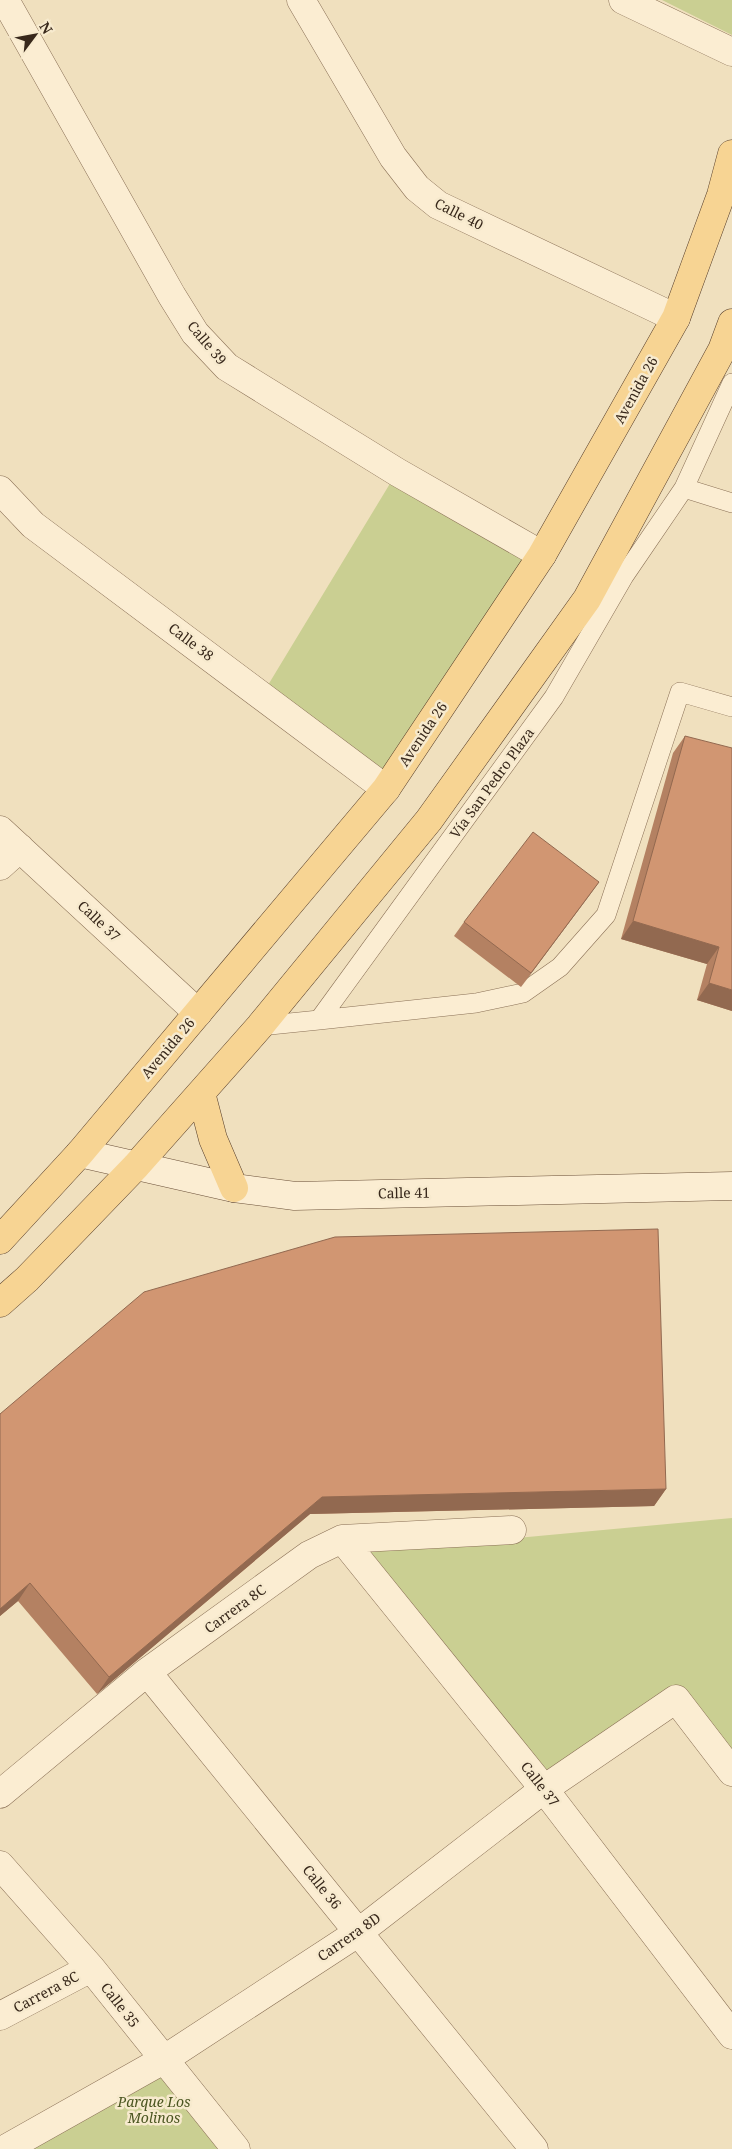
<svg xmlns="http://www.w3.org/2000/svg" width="732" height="2149" viewBox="0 0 732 2149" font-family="'Noto Serif',serif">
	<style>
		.green { fill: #cacf92 }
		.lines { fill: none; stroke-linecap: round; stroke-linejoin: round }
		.lane-casing { stroke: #8a7056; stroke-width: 20 }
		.street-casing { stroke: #8a7056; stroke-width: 29 }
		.secondary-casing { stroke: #6c5139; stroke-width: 29 }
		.primary-casing { stroke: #573e2b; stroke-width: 29 }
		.lane { stroke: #fbedd2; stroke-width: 19 }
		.street { stroke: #fbedd2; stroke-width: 28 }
		.secondary { stroke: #fbedd2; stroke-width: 28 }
		.primary { stroke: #f7d493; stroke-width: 28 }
		.wall { fill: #b48162 }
		.shaded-wall { fill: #926950 }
		.building { fill: #d19672; stroke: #926950 }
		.labels { text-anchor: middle; stroke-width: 5; stroke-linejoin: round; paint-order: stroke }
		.street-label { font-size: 14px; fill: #38281b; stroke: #f7eace }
		.park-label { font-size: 14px; font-style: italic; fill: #4b5621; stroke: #f7eace }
	</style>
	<rect width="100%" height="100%" fill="#f0e0be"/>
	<path class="green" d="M 662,0 L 732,0 L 732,35 Z
		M 397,472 L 542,555 L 386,789 L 262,695 Z
		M 732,1518 L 732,1772 L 676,1699 L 544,1789 L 360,1550 L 517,1538 Z
		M 163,2060 L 235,2149 L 5,2149 Z"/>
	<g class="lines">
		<g class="lane-casing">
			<path id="lane" d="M 684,488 L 732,383
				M 319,1020 L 476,1003 L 523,993 L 560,967 L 606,915 L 680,692 L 732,707
				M 260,1026 L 319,1020 L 554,697 L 624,576 L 684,488 L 732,503"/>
		</g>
		<g class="street-casing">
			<path id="street" d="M 5,0 L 172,296 L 195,333 L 227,367 L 397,472 L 542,555
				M 301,0 L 393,157 L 417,188 L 438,205 L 676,318
				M 623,0 L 732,52
				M 0,490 L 33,525 L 386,789
				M 0,830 L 198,1013
				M 0,866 L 20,848
				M 342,1539 L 544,1789 L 732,2035
				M 147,1672 L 534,2149
				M 0,1794 L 147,1672 L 309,1555 L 342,1539 L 512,1530
				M 0,1865 L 91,1968 L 236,2149
				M 0,2016 L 91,1968
				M 5,2149 L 163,2060 L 359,1932 L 544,1789 L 676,1699 L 732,1772"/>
		</g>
		<g class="secondary-casing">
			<path id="secondary" d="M 80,1153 L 234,1188 L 295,1196 L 732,1186"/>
		</g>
		<g class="primary-casing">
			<path id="primary" d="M 201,1093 L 213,1139 L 234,1188
				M 0,1240 L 80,1153 L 386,789 L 542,555 L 676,318 L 721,195 L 732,154
				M 0,1303 L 27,1279 L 136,1166 L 260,1026 L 429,820 L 587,599 L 722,350 L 732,323"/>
		</g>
		<use href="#lane" class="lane"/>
		<use href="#street" class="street"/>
		<use href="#secondary" class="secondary"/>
		<use href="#primary" class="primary"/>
	</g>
	<path class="wall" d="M 685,736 L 732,1011 L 697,1000 L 707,964 L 621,939 L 673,753 Z
		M 599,882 L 521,987 L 454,936 L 464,922 Z
		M 0,1414 L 666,1489 L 654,1506 L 310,1514 L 97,1694 L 18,1601 L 0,1616 Z"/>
	<path class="shaded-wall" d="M 599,882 L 589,896 L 521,987 L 531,973 Z
		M 633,921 L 719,947 L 707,964 L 621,939 Z
		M 709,983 L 732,990 L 732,1011 L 697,1000 Z
		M 666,1489 L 654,1506 L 310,1514 L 97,1694 L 109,1677 L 322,1497 Z
		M 30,1583 L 18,1601 L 0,1616 L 0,1609 Z"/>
	<path class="building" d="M 685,736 L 732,748 L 732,990 L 709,983 L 719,947 L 633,921 Z
		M 533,832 L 599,882 L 531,973 L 464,922 Z
		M 658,1229 L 666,1489 L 322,1497 L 109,1677 L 30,1583 L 0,1609 L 0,1414 L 144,1292 L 335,1237 Z"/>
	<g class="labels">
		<g class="street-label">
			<text transform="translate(459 214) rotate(27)" y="5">Calle 40</text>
			<text transform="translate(207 343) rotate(50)" y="5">Calle 39</text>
			<text transform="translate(636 390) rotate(-61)" y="5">Avenida 26</text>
			<text transform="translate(191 642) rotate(37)" y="5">Calle 38</text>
			<text transform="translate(423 734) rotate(-56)" y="5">Avenida 26</text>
			<text transform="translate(492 783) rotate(-54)" y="5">Vía San Pedro Plaza</text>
			<text transform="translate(99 921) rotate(43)" y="5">Calle 37</text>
			<text transform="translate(168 1048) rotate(-50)" y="5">Avenida 26</text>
			<text transform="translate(404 1193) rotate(-1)" y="5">Calle 41</text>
			<text transform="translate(235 1609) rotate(-36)" y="5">Carrera 8C</text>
			<text transform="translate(540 1784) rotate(52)" y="5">Calle 37</text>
			<text transform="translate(322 1887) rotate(51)" y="5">Calle 36</text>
			<text transform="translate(349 1937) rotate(-35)" y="5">Carrera 8D</text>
			<text transform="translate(46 1992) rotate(-28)" y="5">Carrera 8C</text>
			<text transform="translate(120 2005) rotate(52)" y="5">Calle 35</text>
		</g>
		<g class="park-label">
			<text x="154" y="2107">Parque Los<tspan x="154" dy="16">Molinos</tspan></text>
		</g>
	</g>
	<g transform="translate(35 35) rotate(58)" stroke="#f7eace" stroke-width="4" paint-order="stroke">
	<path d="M0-4L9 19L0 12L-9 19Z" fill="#38281b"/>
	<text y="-8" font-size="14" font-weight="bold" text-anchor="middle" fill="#38281b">N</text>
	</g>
</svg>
